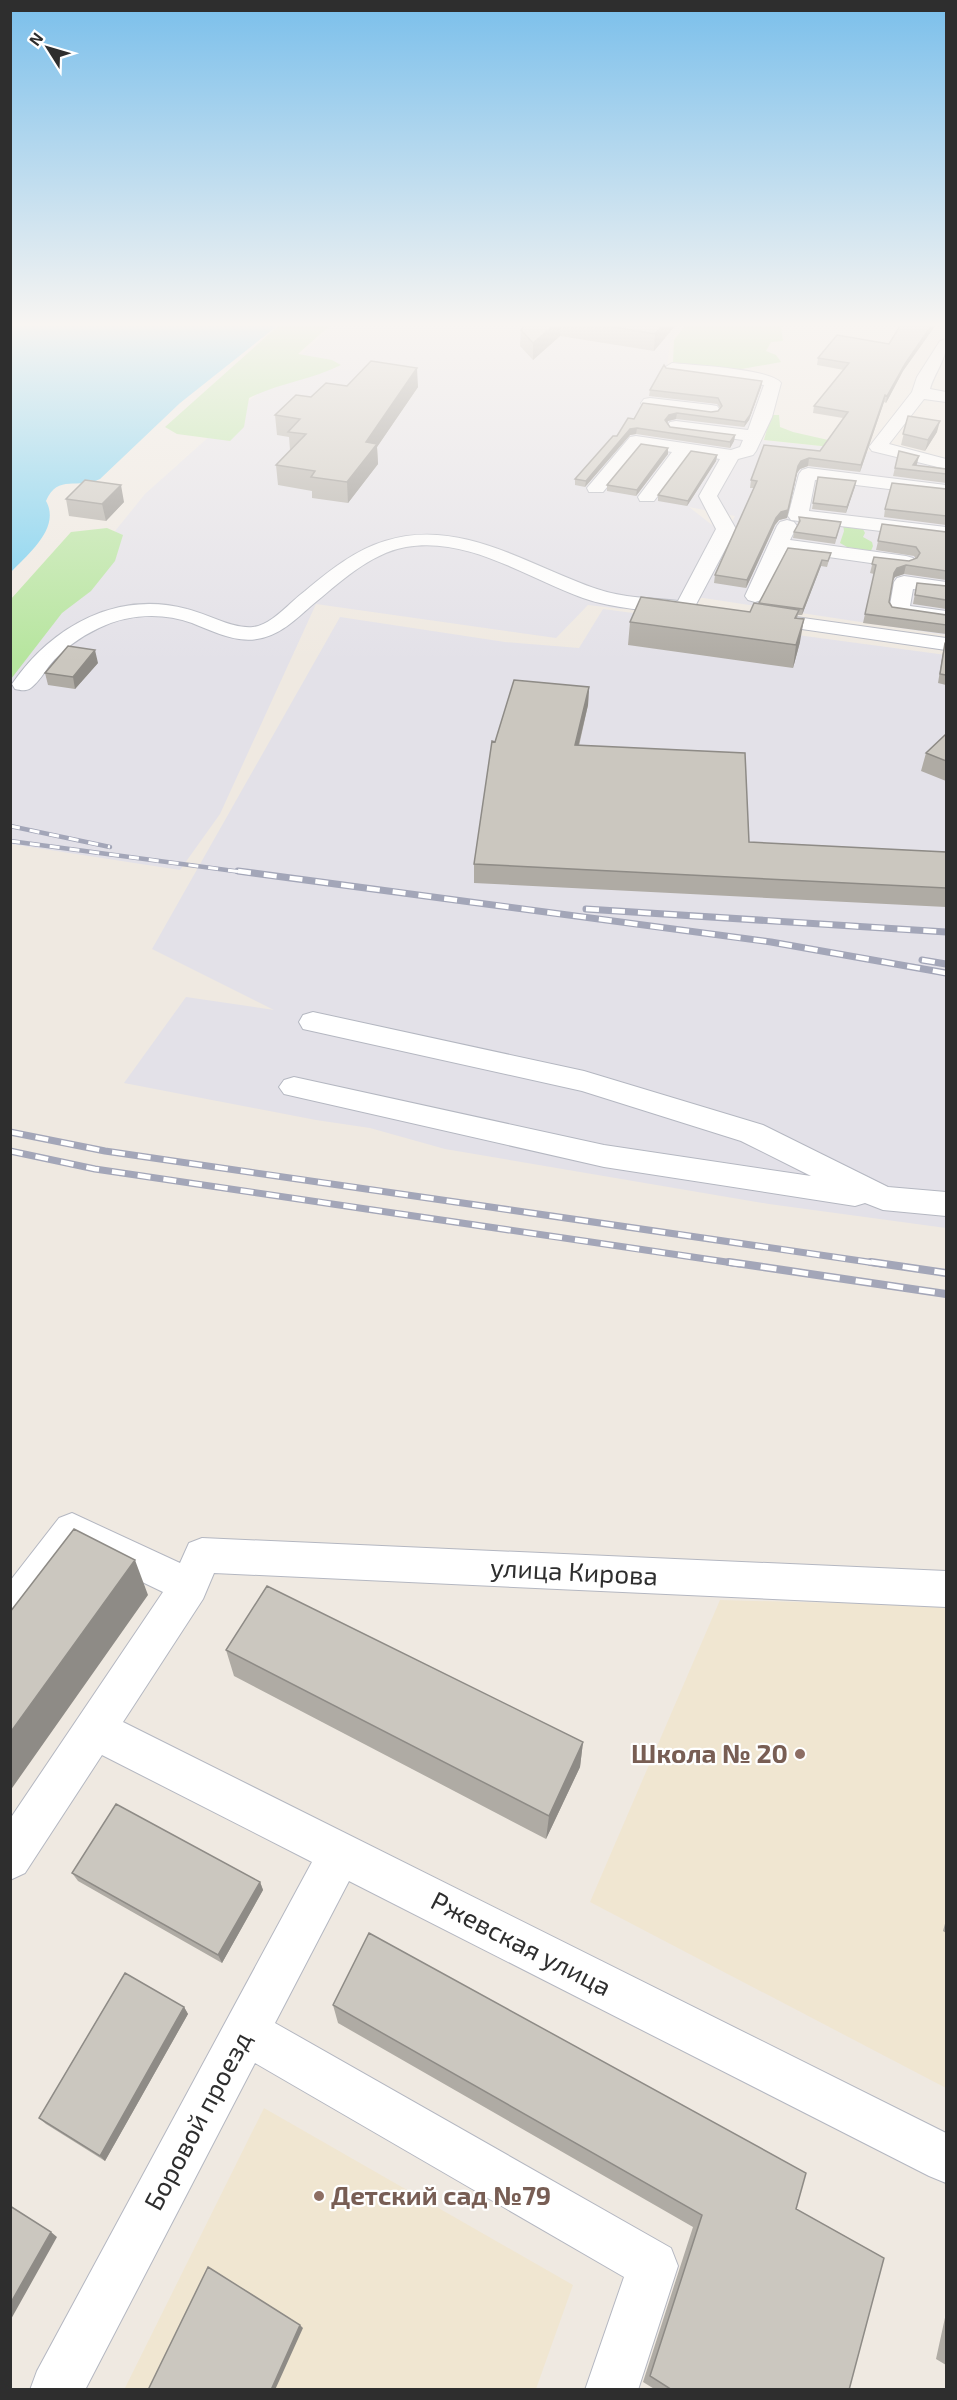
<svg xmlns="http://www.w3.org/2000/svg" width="957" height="2400" viewBox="0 0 957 2400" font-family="'Exo 2',sans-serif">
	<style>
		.industrial { fill: #e3e1e8 }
		.education { fill: #f0e6d1 }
		.green { fill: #b6e59e }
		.water { fill: #75cff0 }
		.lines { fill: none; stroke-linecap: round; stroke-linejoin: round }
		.minor-casing { stroke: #b4b7c1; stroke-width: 2 }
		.minor { fill: #fff; fill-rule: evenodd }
		.rail-far2-casing { stroke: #a3a6b8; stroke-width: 4.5 }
		.rail-far1-casing { stroke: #a3a6b8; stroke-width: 7 }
		.rail-casing { stroke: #a3a6b8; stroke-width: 8 }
		.rail-far2 { stroke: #fff; stroke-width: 3; stroke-dasharray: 10; stroke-linecap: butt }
		.rail-far1 { stroke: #fff; stroke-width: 4.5; stroke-dasharray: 13; stroke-linecap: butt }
		.rail { stroke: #fff; stroke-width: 5; stroke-dasharray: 16; stroke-linecap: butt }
		.wall { fill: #afaba4 }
		.shaded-wall { fill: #8e8b86 }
		.building { fill: #cbc7bf; stroke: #8e8b86; stroke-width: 1.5 }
		.education-dot { fill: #8d6e63; stroke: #fff; stroke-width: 2 }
		.labels { text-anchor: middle; stroke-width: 4.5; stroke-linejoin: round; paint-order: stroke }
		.near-street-label { font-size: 26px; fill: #2e2e2e; stroke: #fff }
		.near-education-label { font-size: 26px; font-weight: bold; fill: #785e54; stroke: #fff; text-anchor: end }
	</style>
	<rect width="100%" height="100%" fill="#efe9e1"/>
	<path class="industrial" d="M 333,326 L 682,326 L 670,343 L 667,366 L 766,376 L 761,440 L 875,452 L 946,466 L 946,635 L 697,597 L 735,516 L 689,507 L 716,528 L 704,559 L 689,579 L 678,603 L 634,597 L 623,609 L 588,605 L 556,638 L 316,604 L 220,814 L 180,870 L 11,844 L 10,661 L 145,494 Z
		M 603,609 L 946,655 L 946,1228 L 769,1204 L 445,1149 L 370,1128 L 316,1120 L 124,1083 L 186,997 L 274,1010 L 152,949 L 340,617 L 505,642 L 579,648 Z"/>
	<path class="education" d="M 720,1600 L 946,1606 L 946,2088 L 590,1902 Z
		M 264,2108 L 573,2285 L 536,2389 L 124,2390 Z"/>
	<path class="green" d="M 278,326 L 329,326 L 298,354 L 332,360 L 341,365 C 311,380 279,383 249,398 L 244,427 L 230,441 L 177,434 L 165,427 Z
		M 685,326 L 781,326 L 783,341 L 771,342 L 766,351 L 776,355 L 781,362 L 736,370 L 673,362 L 674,340 Z
		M 771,415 L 779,415 L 780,427 L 793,432 L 859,447 L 859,450 L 764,440 Z
		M 843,525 L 862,527 L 865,533 L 863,537 L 872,542 L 873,546 L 871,551 L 847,547 L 840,543 L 844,531 Z
		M 107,528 L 123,535 L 115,561 L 91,591 L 62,613 L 11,679 L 11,599 L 71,532 Z"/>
	<path class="water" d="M 11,326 L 277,326 L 180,403 L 100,479 C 78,490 58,473 46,501 C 61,528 28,554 11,572 Z"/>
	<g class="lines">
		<g class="minor-casing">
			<path id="minor" d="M 946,339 C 948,359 935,371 930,389 L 946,392 L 946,402 L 924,399 L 889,444 L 946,459 L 946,469 L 872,451 L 869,447 L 912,392 L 917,377 L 940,341 Z
				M 672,363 C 693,365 771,369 781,383 L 772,417 L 756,451 L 753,455 L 738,459 L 717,496 L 736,529 L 692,612 L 681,614 C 648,610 614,609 583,598 C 527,578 468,536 406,547 C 370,553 338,584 311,606 C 295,620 279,636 257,639 C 236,643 212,631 192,623 C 162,612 128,614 99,628 C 80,637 63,649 49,666 C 44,673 39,681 32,687 C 27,692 21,690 15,689 L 12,684 C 52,626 117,590 187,609 C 208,614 232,629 253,627 C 272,625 290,602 305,591 C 329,571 355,550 385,541 C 460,517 529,566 597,589 C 623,598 651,598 678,601 L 716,529 L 699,496 L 720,459 L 689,454 L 654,501 L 640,501 L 638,497 L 672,452 L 640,447 L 603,492 L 589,492 L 587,488 L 630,437 L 636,436 L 731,450 L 740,447 L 743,440 L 676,431 L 670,430 L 667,426 L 670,422 L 676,421 L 748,430 L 764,385 L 666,371 L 664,368 Z
				M 650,398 L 711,405 L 717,406 L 720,410 L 717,414 L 711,415 L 644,407 L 641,403 L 644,399 Z
				M 808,468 L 946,485 L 946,496 L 815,480 L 809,511 L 946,527 L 946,539 L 791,520 L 788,516 L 799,474 L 802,470 Z
				M 787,520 L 794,522 L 797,526 L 790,540 L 906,556 L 913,558 L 916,562 L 913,566 L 906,568 L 786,551 L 762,600 L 755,602 L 748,600 L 745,596 L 777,526 L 780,522 Z
				M 904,576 L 946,582 L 946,594 L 913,589 L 910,606 L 946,611 L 946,623 L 892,615 L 889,611 L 894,582 L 897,578 Z
				M 760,612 L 946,638 L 946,650 L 753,622 L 750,618 L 753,614 Z
				M 313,1012 L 584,1071 L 763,1125 L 888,1187 L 946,1192 L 946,1216 L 883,1210 L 865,1203 L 855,1206 L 604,1167 L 284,1094 L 279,1087 L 284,1080 L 294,1077 L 604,1145 L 811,1176 L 741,1141 L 582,1091 L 303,1029 L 299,1022 L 303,1015 Z
				M 72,1513 L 180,1563 L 189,1543 L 202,1538 L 946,1571 L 946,1607 L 214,1573 L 203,1599 L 123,1722 L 946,2133 L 946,2183 L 929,2176 L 349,1881 L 275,2023 L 671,2248 L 678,2266 L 638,2390 L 585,2390 L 624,2277 L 255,2063 L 85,2390 L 30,2390 L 37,2371 L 312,1862 L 102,1755 L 25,1873 L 10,1880 L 10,1819 L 163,1592 L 78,1551 L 24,1626 L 10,1631 L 10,1581 L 59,1518 Z"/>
		</g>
		<use href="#minor" class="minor"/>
		<g class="rail-far2-casing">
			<path id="rail-far2" d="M 10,826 L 110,847
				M 10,841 L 249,873"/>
		</g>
		<g class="rail-far1-casing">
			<path id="rail-far1" d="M 238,871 L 771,942 L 946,973
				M 586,909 L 946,932
				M 922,960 L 946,964
				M 10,1132 L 105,1151 L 882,1264
				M 10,1151 L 95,1169 L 740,1264"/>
		</g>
		<g class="rail-casing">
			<path id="rail" d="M 729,1262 L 946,1294
				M 871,1262 L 946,1273"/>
		</g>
		<use href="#rail-far2" class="rail-far2"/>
		<use href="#rail-far1" class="rail-far1"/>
		<use href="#rail" class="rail"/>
	</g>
	<path class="wall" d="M 524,326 L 675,326 L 654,351 L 560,336 L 533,360 L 520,346 L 521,330 Z
		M 900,326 L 935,326 L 903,371 L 886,403 L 884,402 L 860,472 L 808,466 L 800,469 L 797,473 L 787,518 L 779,520 L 775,525 L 746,588 L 714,583 L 715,575 L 754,488 L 750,488 L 751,480 L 820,451 L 843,418 L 813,413 L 814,406 L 844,370 L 817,365 L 818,358 L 889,344 Z
		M 666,368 L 762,381 L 761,387 L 749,420 L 744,427 L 676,419 L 668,421 L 667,423 L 670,427 L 735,435 L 734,441 L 730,448 L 636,434 L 630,435 L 585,487 L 575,485 L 575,479 L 634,419 L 643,403 L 711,412 L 718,411 L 720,408 L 717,404 L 649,396 L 650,390 Z
		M 347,386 L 418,387 L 377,447 L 378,464 L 348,503 L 312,498 L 312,491 L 278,485 L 276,465 L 290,450 L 289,437 L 277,435 L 275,415 L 311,397 Z
		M 908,416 L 937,432 L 925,451 L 901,445 Z
		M 668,448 L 668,454 L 636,496 L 607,491 L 607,485 Z
		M 899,451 L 917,464 L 916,466 L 946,469 L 946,484 L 946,483 L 893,476 Z
		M 717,455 L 716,461 L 687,506 L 658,501 L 658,495 Z
		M 818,477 L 856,481 L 846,513 L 812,509 Z
		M 946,489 L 946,526 L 946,525 L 884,517 L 885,509 Z
		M 66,499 L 124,502 L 106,521 L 69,516 Z
		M 799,517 L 841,522 L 835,544 L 793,538 L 794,532 L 798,525 Z
		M 882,524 L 946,532 L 946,580 L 904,574 L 895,577 L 892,581 L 889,602 L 892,607 L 946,615 L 946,635 L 946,634 L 863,623 L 874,574 L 870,573 L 874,557 L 909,561 L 916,559 L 914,556 L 876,550 Z
		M 831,553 L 827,567 L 821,566 L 802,615 L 798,615 L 797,618 L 800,642 L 793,668 L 628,645 L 630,622 L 750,612 L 759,603 Z
		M 917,583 L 946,586 L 946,609 L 913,604 Z
		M 946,642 L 946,685 L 938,683 L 943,652 L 945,643 Z
		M 98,663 L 75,689 L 48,685 L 45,673 Z
		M 589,687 L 588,705 L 579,746 L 749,842 L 946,852 L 946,907 L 474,883 L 474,864 L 495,742 Z
		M 946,735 L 946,781 L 921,771 L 926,753 Z
		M 226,1650 L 583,1742 L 580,1767 L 546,1839 L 234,1676 Z
		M 72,1873 L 260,1882 L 263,1890 L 222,1963 L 78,1881 Z
		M 946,1920 L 946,1933 L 943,1931 Z
		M 333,2005 L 796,2209 L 849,2390 L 656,2390 L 643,2382 L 693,2227 L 338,2023 Z
		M 184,2007 L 188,2014 L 105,2161 L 46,2124 L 39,2118 Z
		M 946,2313 L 946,2365 L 936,2359 Z"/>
	<path class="shaded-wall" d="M 553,326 L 561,326 L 560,336 L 533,360 L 533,343 Z
		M 662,326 L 675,326 L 654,351 L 655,334 Z
		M 931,326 L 935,326 L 903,371 L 886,403 L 887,396 L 905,364 Z
		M 417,368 L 418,387 L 377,447 L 378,464 L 348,503 L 347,482 L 366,442 Z
		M 762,381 L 761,387 L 749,420 L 744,427 L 745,422 Z
		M 885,395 L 884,402 L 860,472 L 861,465 Z
		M 677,413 L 676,419 L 668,421 L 665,426 L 665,420 L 669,415 Z
		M 940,421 L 937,432 L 925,451 L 928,440 Z
		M 637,428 L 636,434 L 630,435 L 585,487 L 586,481 L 630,429 Z
		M 735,435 L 734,441 L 730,448 L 730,442 Z
		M 668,448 L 668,454 L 636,496 L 637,490 Z
		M 717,455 L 716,461 L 687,506 L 688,501 Z
		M 919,456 L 917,464 L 914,470 L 913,465 Z
		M 809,458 L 808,466 L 800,469 L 797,473 L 787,518 L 779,520 L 775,525 L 746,588 L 747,580 L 798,466 L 801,461 Z
		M 856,481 L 855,487 L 846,513 L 847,507 Z
		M 121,485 L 124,502 L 106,521 L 102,504 Z
		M 822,560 L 821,566 L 802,615 L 803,609 Z
		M 906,565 L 904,574 L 895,577 L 892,582 L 894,573 L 897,568 Z
		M 804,619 L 800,642 L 793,668 L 796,645 Z
		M 95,650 L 98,663 L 75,689 L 73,677 Z
		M 589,687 L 588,705 L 574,764 L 575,745 Z
		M 135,1560 L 148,1595 L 10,1791 L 10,1733 Z
		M 583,1742 L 580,1767 L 546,1839 L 549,1816 Z
		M 260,1882 L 263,1890 L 222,1963 L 218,1955 Z
		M 184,2007 L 188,2014 L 105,2161 L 100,2156 Z
		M 51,2232 L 57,2237 L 10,2321 L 10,2304 Z
		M 300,2325 L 303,2328 L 275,2390 L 271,2390 Z"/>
	<path class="building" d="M 524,326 L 553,326 L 533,343 L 521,330 Z
		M 608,326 L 662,326 L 655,334 Z
		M 900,326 L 931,326 L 905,364 L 887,396 L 885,395 L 861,465 L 809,458 L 801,461 L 798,466 L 788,510 L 781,512 L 776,518 L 747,580 L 715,575 L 757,481 L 751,480 L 764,445 L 820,451 L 848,412 L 814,406 L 849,363 L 818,358 L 837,335 L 889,344 Z
		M 371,361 L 417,368 L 366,442 L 377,444 L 347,482 L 311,477 L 315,471 L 276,465 L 306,434 L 288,432 L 300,419 L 275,415 L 296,395 L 311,397 L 326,383 L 347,386 Z
		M 664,365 L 666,368 L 762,381 L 750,415 L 745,422 L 677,413 L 669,415 L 665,420 L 670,427 L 735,435 L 730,442 L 637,428 L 630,429 L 586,481 L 575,479 L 613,436 L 617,436 L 628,418 L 634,419 L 643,403 L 711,412 L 718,411 L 722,406 L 718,398 L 650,390 Z
		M 908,416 L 940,421 L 928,440 L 903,434 Z
		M 641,444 L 668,448 L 637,490 L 607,485 Z
		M 691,451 L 717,455 L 688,501 L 658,495 Z
		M 899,451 L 919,456 L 913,465 L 946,469 L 946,474 L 895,468 Z
		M 818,477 L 856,481 L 847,507 L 813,503 Z
		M 85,480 L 121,485 L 102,504 L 66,499 Z
		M 892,483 L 946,489 L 946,516 L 885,509 Z
		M 799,517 L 841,522 L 836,538 L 794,532 L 800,521 Z
		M 882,524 L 946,532 L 946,571 L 906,565 L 897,568 L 894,573 L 889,602 L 892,607 L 946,615 L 946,625 L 865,614 L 876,565 L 872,564 L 874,557 L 909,561 L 917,558 L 920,553 L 916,547 L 878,541 Z
		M 788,548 L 831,553 L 828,561 L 822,560 L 803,609 L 759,603 Z
		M 917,583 L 946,586 L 946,600 L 915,595 Z
		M 641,597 L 750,612 L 754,603 L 799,610 L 795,618 L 804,619 L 796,645 L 630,622 Z
		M 946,642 L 946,675 L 940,674 L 945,643 Z
		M 68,646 L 95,650 L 73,677 L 45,673 Z
		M 514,680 L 589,687 L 575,745 L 745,753 L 749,842 L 946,852 L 946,888 L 474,864 L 492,741 L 495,742 Z
		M 945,735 L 946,735 L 946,761 L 926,753 Z
		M 74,1529 L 135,1560 L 10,1733 L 10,1612 Z
		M 267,1586 L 583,1742 L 549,1816 L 226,1650 Z
		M 116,1804 L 260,1882 L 218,1955 L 72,1873 Z
		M 369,1933 L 806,2173 L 796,2209 L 884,2258 L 849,2390 L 672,2390 L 650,2376 L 702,2215 L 333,2005 Z
		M 125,1973 L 184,2007 L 100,2156 L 39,2118 Z
		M 10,2206 L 51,2232 L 10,2304 Z
		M 208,2267 L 300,2325 L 271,2390 L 148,2390 Z"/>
	<linearGradient id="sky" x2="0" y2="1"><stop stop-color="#7abfeb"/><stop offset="0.49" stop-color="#f8f5f2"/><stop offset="1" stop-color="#f8f5f2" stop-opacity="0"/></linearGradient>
	<rect width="957" height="662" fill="url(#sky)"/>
	<g class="education-dot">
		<circle cx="800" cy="1754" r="6"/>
		<circle cx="319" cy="2196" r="6"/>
	</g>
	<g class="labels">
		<g class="near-street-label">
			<text transform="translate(574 1572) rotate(3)" y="9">улица Кирова</text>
			<text transform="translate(521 1944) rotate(27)" y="9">Ржевская улица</text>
			<text transform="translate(198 2121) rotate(-62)" y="9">Боровой проезд</text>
		</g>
		<g class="near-education-label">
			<text x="788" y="1763">Школа № 20</text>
			<text x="331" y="2205" text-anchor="start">Детский сад №79</text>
		</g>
	</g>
	<rect width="957" height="2400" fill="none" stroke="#2e2e2e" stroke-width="24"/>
	<g transform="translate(48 48) rotate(307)" stroke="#ffffff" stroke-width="4.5" paint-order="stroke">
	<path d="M0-4.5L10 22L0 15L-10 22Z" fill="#2e2e2e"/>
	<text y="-9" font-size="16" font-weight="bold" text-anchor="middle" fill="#2e2e2e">N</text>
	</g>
</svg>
